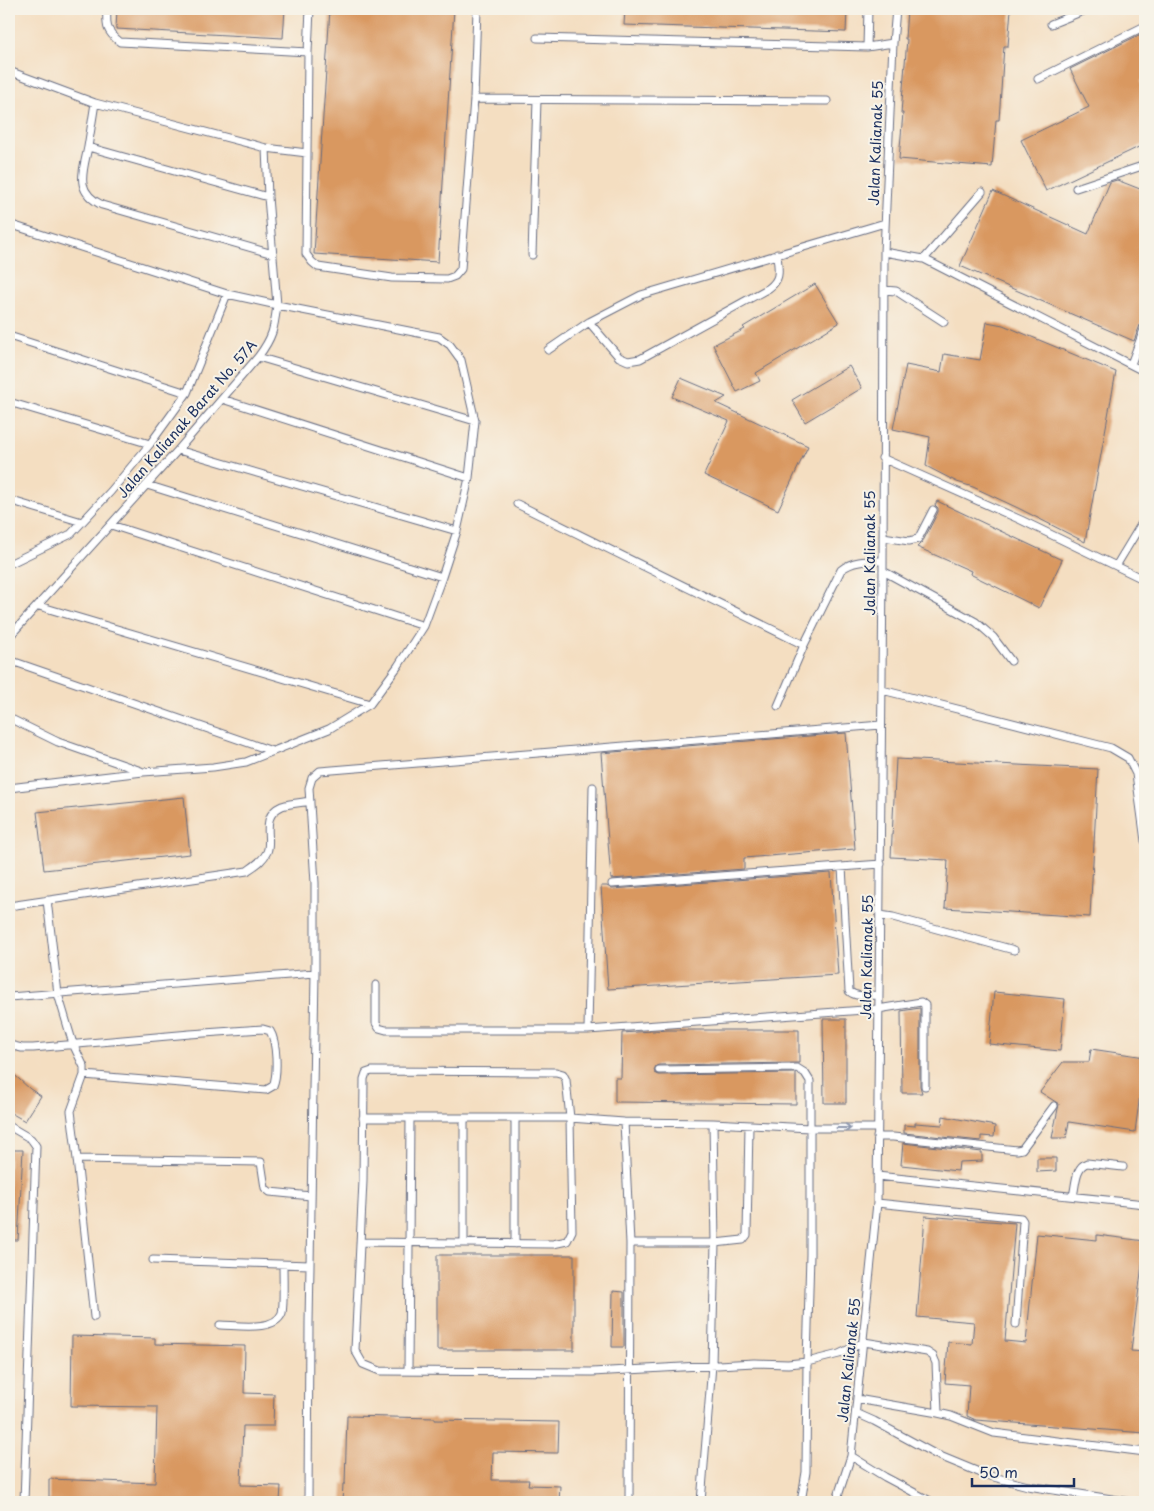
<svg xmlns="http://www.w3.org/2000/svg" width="1154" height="1511" viewBox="0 0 1154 1511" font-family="'Playpen Sans',sans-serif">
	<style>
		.building { fill: #d99861 }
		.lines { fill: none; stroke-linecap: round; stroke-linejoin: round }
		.lane-casing { stroke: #676c81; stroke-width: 9 }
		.lane { stroke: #fff; stroke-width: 7 }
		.oneway { stroke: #8d97ae }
		.labels { text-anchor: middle; stroke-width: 4; stroke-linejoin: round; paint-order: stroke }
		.street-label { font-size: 14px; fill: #1b2f5e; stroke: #f7f3e8 }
	</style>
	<rect width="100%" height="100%" fill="#f7f3e8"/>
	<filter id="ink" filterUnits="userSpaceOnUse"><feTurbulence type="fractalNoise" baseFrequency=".02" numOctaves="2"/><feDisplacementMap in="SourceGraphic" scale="10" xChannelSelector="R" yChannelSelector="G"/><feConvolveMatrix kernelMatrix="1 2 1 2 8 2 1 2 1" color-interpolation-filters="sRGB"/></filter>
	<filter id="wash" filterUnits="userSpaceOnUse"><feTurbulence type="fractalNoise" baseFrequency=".0096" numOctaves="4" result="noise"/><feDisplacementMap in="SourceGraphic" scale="20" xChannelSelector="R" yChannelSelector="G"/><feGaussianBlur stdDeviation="1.12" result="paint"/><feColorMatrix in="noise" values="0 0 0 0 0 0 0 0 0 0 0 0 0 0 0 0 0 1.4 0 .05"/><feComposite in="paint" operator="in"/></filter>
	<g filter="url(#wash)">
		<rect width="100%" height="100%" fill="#f4dec1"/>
		<g id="blocks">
			<path class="building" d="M 117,9 L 285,9 L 283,38 L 116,29 Z
				M 330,9 L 454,9 L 438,262 L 314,254 Z
				M 625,9 L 847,9 L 846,32 L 624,25 Z
				M 907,9 L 1011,9 L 1008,46 L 1004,46 L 999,120 L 996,120 L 992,167 L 899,159 L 903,113 L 901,113 L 907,39 L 905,39 Z
				M 1145,32 L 1145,79 L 1140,81 L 1145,91 L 1145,144 L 1046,191 L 1021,140 L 1089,107 L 1070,69 Z
				M 1117,180 L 1145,191 L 1145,322 L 1140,325 L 1134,341 L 960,266 L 993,191 L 1088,234 L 1110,182 Z
				M 815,284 L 839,323 L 756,373 L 760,381 L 737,392 L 713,345 L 745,329 L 743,327 Z
				M 987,322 L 1003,325 L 1116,372 L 1085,542 L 1018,508 L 973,487 L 957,482 L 926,466 L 930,437 L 893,429 L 906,365 L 941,372 L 944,354 L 980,360 Z
				M 849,366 L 862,388 L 805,422 L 792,400 Z
				M 681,378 L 726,397 L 716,403 L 808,446 L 778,510 L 704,475 L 729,421 L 672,397 Z
				M 937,501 L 1062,560 L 1039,608 L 970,574 L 971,571 L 917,547 L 923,541 L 938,512 L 938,508 L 935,505 Z
				M 846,733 L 855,849 L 744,858 L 744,869 L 611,879 L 601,753 Z
				M 896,759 L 1098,769 L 1090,917 L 945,908 L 948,860 L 891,857 Z
				M 184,797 L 190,854 L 44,870 L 37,812 Z
				M 831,873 L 838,975 L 608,989 L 601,886 L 607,886 L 612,889 Z
				M 994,992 L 1065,999 L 1060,1051 L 989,1044 Z
				M 920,1008 L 920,1086 L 922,1093 L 902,1093 L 901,1011 Z
				M 823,1019 L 846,1019 L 846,1103 L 824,1103 Z
				M 668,1030 L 799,1030 L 799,1063 L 659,1065 L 656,1066 L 654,1070 L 655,1073 L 659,1075 L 796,1073 L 796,1104 L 615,1102 L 615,1078 L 621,1078 L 622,1033 Z
				M 1091,1049 L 1145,1057 L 1135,1132 L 1069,1122 L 1066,1138 L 1052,1138 L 1059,1104 L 1040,1092 L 1063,1062 L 1089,1062 Z
				M 9,1070 L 30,1089 L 41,1096 L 25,1121 L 9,1112 Z
				M 943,1116 L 995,1126 L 994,1137 L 981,1136 L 981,1141 L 904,1133 L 904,1125 L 915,1126 L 915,1123 L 942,1125 Z
				M 903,1143 L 982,1152 L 982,1161 L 959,1162 L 958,1171 L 901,1165 Z
				M 9,1150 L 23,1150 L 18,1240 L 9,1240 Z
				M 1037,1158 L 1056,1158 L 1056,1171 L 1037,1172 Z
				M 925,1216 L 1015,1223 L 1005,1341 L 1026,1343 L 1037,1234 L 1097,1240 L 1097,1235 L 1145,1241 L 1131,1351 L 1145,1352 L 1145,1433 L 976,1420 L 967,1416 L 969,1385 L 945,1383 L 948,1342 L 972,1344 L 974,1322 L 917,1317 Z
				M 437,1255 L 574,1255 L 574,1350 L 437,1350 Z
				M 613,1291 L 624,1292 L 624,1347 L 612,1347 Z
				M 72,1336 L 155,1338 L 155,1344 L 245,1346 L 244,1393 L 274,1394 L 273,1426 L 243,1426 L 241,1485 L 281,1486 L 280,1502 L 49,1502 L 49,1479 L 155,1483 L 157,1407 L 71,1406 Z
				M 347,1416 L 435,1418 L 435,1420 L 559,1422 L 558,1453 L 493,1452 L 492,1480 L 529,1480 L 528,1485 L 560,1486 L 559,1502 L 342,1502 L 343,1484 L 345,1484 Z"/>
		</g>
	</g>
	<g filter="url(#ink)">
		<use href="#blocks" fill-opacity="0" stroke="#676c81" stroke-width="1"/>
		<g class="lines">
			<g class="lane-casing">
				<path id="lane" d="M 107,9 C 106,26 106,31 120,42 L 308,52
					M 310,9 L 308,52 L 306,254 L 312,262 L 318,267 L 392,278 L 447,279 L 455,276 L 461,269 L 474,99 L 477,9
					M 1051,24 L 1088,9
					M 537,38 L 867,47 L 893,43
					M 867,47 L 868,9
					M 9,71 L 95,103 L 266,148 L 307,153
					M 1038,79 L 1145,26
					M 474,99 L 827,101
					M 95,103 L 88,147 L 268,197
					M 88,147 C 83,173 74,191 102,205 L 273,254
					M 1076,188 L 1145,165
					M 9,224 L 227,294 L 277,305 C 274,329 273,337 258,357 L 178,450 L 9,637
					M 884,252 L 924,259 L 982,192
					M 532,255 L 537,100
					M 924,259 L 1145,372
					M 884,290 L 896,291 L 944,322
					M 589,322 L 619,357 L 628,361 L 640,359 L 769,288 C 782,278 778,270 777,254
					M 9,336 L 187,393
					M 548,350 L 589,322 L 641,295 L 885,223
					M 258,357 L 475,421
					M 1131,364 L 1145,327
					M 222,399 L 469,478
					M 9,402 L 150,444
					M 178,450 L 457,531
					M 882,458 L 1021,520 L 1145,580
					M 147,485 L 442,577
					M 9,500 L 82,522
					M 517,504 L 804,645 L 841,570 C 853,560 868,561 883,561
					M 111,525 L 424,626
					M 883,537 L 909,541 L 918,539 L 933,510
					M 9,564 L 71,534 L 111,491 L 150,444 L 187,393 L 227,294
					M 1116,566 L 1145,518
					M 883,571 L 976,622 L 993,637 L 1011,661
					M 39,606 L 370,704
					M 9,660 L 272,751
					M 882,690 L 1111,748 L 1128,758 L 1136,774 L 1145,841
					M 778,706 L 804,645
					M 9,718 L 58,742 L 141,771
					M 9,788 L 143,772 L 213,767 L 246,762 L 329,729 L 370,704 L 398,666 L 424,626 L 442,577 L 457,531 L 469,478 L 475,421 L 461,360 L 450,345 L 439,337 L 277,305 L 268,197 L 266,148
					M 842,867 L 849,991 C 856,998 869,995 878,995
					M 612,884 L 881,864
					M 47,900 L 58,994 L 73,1044 L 84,1067 L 84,1075 L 71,1111 L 77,1159 L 94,1317
					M 9,906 L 247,871 C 254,866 263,861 267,852 C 273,839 259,816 282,806 C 291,803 301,803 310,801
					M 880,915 L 893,917 L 1014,950
					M 376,985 L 376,1023 L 379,1028 L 386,1030 L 588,1030 L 878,1009 L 921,1002 L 925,1005 L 925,1086
					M 9,997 L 315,973
					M 588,1030 L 593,787
					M 9,1045 L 22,1048 L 33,1048 L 190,1034 L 263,1029 L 270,1031 C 277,1042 278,1074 273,1086 L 266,1090 L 84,1075
					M 659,1070 L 797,1068 L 805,1073 L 810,1081 L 810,1128 L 877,1128
					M 464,1118 L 464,1243
					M 515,1118 L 515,1244
					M 624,1122 L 630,1243 L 629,1502
					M 9,1126 L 31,1139 L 36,1146 L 24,1502
					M 877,1137 L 893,1137 L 1017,1150 L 1022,1149 L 1054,1106
					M 77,1159 L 261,1162 L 265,1188 L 270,1192 L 311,1196
					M 877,1176 L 1145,1204
					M 1073,1196 C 1076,1185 1075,1167 1087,1163 L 1123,1167
					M 877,1203 L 1021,1218 L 1023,1221 L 1016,1324
					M 361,1242 L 553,1244 L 567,1241 L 572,1231 L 570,1118 L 566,1080 L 563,1074 L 556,1072 L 372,1071 L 366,1073 L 364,1079 L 363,1181 L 355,1350 L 363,1364 L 380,1371 L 592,1372 L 754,1363 L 788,1364 L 807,1362 L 810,1254 L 810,1128 L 713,1123 L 624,1122 L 570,1118 L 363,1118
					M 630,1243 L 715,1243 L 743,1240 L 747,1235 L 749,1125
					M 153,1260 L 310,1265
					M 220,1325 C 236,1325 275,1332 282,1313 C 284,1304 283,1276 283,1265
					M 408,1371 L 410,1118
					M 857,1399 L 938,1413
					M 856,1413 L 874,1421 L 935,1454 L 986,1475 L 1028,1486 L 1131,1502
					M 851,1456 L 885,1477 L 932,1502
					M 308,1502 L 309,1323 L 315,973 L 315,883 L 309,788 L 312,778 L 320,771 L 881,725
					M 701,1502 L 712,1365 L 715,1243 L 713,1123
					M 801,1502 L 806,1472 L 807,1362 L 839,1354 L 864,1342 L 927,1352 L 933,1356 L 936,1363 L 938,1413 L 951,1416 L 994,1433 L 1145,1452
					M 836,1502 L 851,1456 L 877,1203 L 883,571 L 884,252 L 893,43 L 896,9"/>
			</g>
			<use href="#lane" class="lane"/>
		</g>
		<defs><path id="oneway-shaft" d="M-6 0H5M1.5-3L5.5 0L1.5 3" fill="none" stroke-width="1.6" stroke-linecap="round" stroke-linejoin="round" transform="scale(1.25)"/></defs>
		<use class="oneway" href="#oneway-shaft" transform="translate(844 1128)"/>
	</g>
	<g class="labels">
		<g class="street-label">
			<text transform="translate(876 143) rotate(-88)" y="5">Jalan Kalianak 55</text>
			<text transform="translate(187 419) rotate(-49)" y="5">Jalan Kalianak Barat No. 57A</text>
			<text transform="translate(870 553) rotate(-90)" y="5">Jalan Kalianak 55</text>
			<text transform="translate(867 957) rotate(-89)" y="5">Jalan Kalianak 55</text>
			<text transform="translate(849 1360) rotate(-84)" y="5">Jalan Kalianak 55</text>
		</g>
	</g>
	<rect width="1154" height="1511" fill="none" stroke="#f7f3e8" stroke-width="30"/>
	<path d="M972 1478v8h102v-8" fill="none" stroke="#1b2f5e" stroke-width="2.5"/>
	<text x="979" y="1478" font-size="15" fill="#1b2f5e" stroke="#f7f3e8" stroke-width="4" paint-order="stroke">50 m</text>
</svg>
